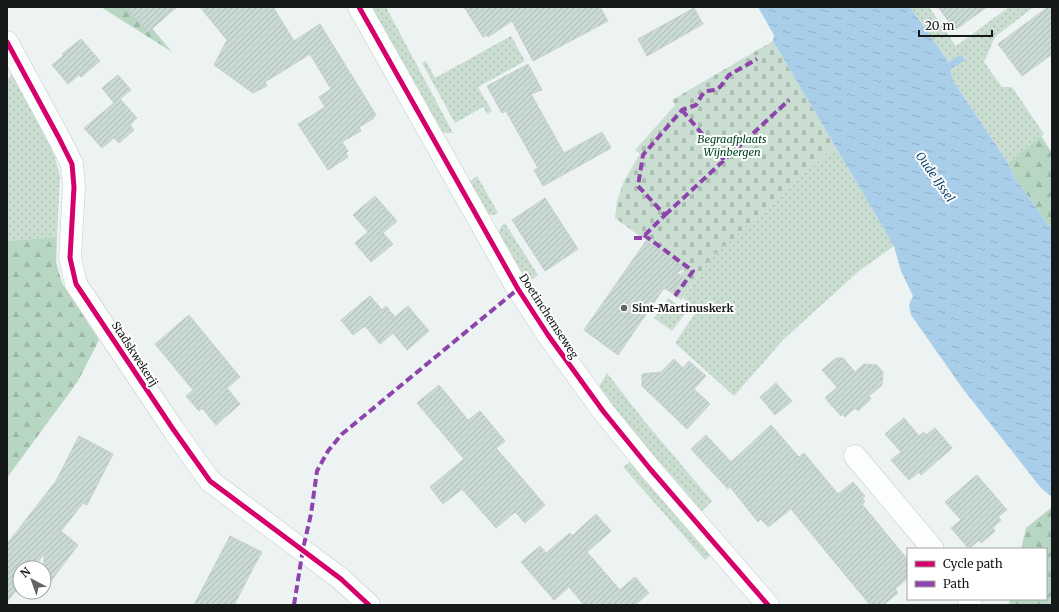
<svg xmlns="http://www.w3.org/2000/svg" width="1059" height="612" viewBox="0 0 1059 612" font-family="Merriweather,serif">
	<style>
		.grass { fill: url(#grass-dots) }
		.forest { fill: url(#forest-firs) }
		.cemetery { fill: url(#cemetery-stones) }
		.water { fill: url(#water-ripples) }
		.building { fill: url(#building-hatch); stroke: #c9cdcd }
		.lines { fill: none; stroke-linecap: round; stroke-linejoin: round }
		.minor-casing { stroke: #c7cbcb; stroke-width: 23 }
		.tertiary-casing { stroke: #c7cbcb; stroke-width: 23 }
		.minor { stroke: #fcfdfd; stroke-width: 22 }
		.tertiary { stroke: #fcfdfd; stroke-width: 22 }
		.quiet { stroke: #8e44ad; stroke-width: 4; stroke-dasharray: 8 4; stroke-linecap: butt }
		.cycleway-casing { stroke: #fff; stroke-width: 8 }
		.cycleway { stroke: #d6006c; stroke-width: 5 }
		.poi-dot { fill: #616566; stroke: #fff; stroke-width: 1.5 }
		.labels { text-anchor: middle; stroke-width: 4; stroke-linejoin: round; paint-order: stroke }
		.park-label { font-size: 11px; font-style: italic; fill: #004522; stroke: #fff }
		.poi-label { font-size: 11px; font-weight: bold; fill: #16191a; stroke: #fff; text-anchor: start }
		.street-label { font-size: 11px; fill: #16191a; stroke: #fff }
		.water-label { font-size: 12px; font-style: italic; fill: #124a71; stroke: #fff }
	</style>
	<defs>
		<pattern id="grass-dots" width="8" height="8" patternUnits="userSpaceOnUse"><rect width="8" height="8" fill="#c9ded0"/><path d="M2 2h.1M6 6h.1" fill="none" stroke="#acbeb2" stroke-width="1.8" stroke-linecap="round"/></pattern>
		<pattern id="forest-firs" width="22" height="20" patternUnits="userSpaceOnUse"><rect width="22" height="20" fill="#b7d7c3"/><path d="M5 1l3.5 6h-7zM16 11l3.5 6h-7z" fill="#9db8a7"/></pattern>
		<pattern id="cemetery-stones" width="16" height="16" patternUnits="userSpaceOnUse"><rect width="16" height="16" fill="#c9ded0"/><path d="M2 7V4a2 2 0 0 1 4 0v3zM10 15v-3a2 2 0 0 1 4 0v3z" fill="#acbeb2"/></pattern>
		<pattern id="water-ripples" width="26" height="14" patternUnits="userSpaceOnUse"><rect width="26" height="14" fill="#a9ceea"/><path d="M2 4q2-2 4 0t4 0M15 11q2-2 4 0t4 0" fill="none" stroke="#91b0c8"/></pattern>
		<pattern id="building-hatch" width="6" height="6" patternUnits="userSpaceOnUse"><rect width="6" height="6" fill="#c9dad6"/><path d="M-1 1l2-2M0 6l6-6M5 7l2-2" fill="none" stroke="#acbab7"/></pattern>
	</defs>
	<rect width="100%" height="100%" fill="#edf2f2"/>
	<path class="grass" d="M 369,7 L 386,7 L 453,133 L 441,133 Z
		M 910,7 L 929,7 L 956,46 L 1009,7 L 1034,7 L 995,37 L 984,62 L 1002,87 L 1012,87 L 1044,134 L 1008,163 L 954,82 L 950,70 L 965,59 L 961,54 L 948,63 L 946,58 Z
		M 511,36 L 525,61 L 478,87 L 492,111 L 487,114 L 483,107 L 455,123 L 422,63 L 426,61 L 435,78 Z
		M 12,73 L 54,154 L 60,176 L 57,237 L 7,241 L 7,81 Z
		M 835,146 L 894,246 L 859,271 L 783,340 L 734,396 L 675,343 L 698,309 L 683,298 L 712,257 Z
		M 477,176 L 498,213 L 493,215 L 487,214 L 469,182 Z
		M 505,223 L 538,275 L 532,279 L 525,279 L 498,233 L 502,225 Z
		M 668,298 L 687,311 L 672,331 L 654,318 Z
		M 607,373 L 645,422 L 712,501 L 702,511 L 626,423 L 599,387 Z
		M 630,462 L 711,555 L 705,560 L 623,467 Z"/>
	<path class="forest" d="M 101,7 L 134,7 L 172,52 Z
		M 1041,136 L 1052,153 L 1052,230 L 1015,178 L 1008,163 Z
		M 57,237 L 56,262 L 62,283 L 99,340 L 78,381 L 7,478 L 7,241 Z
		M 1052,507 L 1052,605 L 1009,605 L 1010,599 L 1046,599 L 1046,549 L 1021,549 L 1026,528 Z"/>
	<path class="cemetery" d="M 773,41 L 835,146 L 712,257 L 681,300 L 672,293 L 683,277 L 680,275 L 685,269 L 615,218 L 617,201 L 624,181 L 640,154 L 635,150 L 675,105 L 672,100 Z"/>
	<path class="water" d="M 758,7 L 910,7 L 946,58 L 948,63 L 961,54 L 965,60 L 950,70 L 954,82 L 1008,163 L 1015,178 L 1052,230 L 1052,497 L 1041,488 L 963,389 L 911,315 L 909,305 L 913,296 L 901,271 L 894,246 L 773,41 L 774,35 Z"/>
	<path class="building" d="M 125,7 L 177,7 L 148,32 Z
		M 200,7 L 273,7 L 294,41 L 320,24 L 376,115 L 373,117 L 374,118 L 359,127 L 361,131 L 342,142 L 348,151 L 346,153 L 348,157 L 328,170 L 298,124 L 325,107 L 319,97 L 331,89 L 310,54 L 265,82 L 267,86 L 253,93 L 214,65 L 227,40 Z
		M 464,7 L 600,7 L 608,21 L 533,61 L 512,21 L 488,37 L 487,35 L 483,37 Z
		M 938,7 L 987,7 L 955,30 Z
		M 1048,7 L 1052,7 L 1052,54 L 1022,76 L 998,44 Z
		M 694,8 L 703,24 L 647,56 L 638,39 Z
		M 81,39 L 100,61 L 81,77 L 79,75 L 68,84 L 52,65 L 63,56 L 62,54 Z
		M 528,64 L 542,90 L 531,94 L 564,153 L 602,132 L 611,148 L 543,186 L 534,170 L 538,168 L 506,111 L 502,113 L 487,86 Z
		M 118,75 L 131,90 L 120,99 L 137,118 L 130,125 L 134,130 L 119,143 L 114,138 L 102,148 L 84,128 L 114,103 L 102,88 Z
		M 375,196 L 397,221 L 383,233 L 393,244 L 371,262 L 355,243 L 368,232 L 353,215 Z
		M 545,198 L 578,249 L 545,271 L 512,220 Z
		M 646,241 L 684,268 L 677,273 L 683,277 L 672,293 L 664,288 L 618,355 L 584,330 Z
		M 370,296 L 382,310 L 386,306 L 395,317 L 408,306 L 429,331 L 407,350 L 393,333 L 380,344 L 365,326 L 353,335 L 341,320 Z
		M 189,315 L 240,377 L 227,388 L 240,404 L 216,425 L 202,408 L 199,411 L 186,396 L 193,390 L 155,344 Z
		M 836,358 L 843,358 L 855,372 L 864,364 L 877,365 L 883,372 L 882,385 L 869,396 L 871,399 L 858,411 L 855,408 L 845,417 L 843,414 L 841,416 L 825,398 L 837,387 L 822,370 Z
		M 674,359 L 683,368 L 689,361 L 706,376 L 694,389 L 710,404 L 687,429 L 642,386 L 642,374 L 661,372 Z
		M 776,383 L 792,401 L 775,415 L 760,397 Z
		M 439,385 L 468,420 L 480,411 L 505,441 L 496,448 L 545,505 L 525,523 L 515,512 L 496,528 L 462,489 L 443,504 L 430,487 L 464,459 L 417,403 Z
		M 904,418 L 919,436 L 924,432 L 926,435 L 935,428 L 952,448 L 921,475 L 919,472 L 909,480 L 891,460 L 901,452 L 885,434 Z
		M 771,425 L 799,457 L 804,453 L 838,494 L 853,482 L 865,496 L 862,498 L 865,502 L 862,504 L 908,560 L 908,578 L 895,589 L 898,593 L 883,605 L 870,605 L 791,509 L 768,527 L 761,519 L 758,522 L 730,487 L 728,489 L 691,449 L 706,435 L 731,462 Z
		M 79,436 L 113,454 L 87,505 L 83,503 L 61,531 L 78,545 L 44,590 L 44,554 L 33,568 L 20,568 L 20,585 L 7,602 L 7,544 L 56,481 Z
		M 977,475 L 1007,510 L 998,517 L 1001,520 L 993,528 L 995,531 L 981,543 L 979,540 L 969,549 L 951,528 L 961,520 L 945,502 Z
		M 596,514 L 611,531 L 587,552 L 620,590 L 635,577 L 649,593 L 635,605 L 584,605 L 569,587 L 554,600 L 521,562 L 540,546 L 546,553 L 570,533 L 572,536 Z
		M 230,536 L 262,552 L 252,570 L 234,605 L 194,605 Z"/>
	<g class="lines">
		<g class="minor-casing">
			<path id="minor" d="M 7,42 L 59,138 L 72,164 L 74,187 L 70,258 L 76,284 L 173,429 L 210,481 L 341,579 L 369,605
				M 855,456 L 933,549
				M 969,599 L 971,605"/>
		</g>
		<g class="tertiary-casing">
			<path id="tertiary" d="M 359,7 L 518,289 L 548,335 L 603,411 L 651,470 L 768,605"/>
		</g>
		<use href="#minor" class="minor"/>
		<use href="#tertiary" class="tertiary"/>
		<path class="quiet" d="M 682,110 L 724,160
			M 665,215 L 789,100
			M 644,235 L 693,271 L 675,296
			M 634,238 L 642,238 L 665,215 L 638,186 L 643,155 L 682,110 L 696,105 L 702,95 L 706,91 L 715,90 L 720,87 L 729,75 L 757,59
			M 294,605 L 303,549 L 311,514 L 317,471 L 328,451 L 342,434 L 518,289"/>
		<g class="cycleway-casing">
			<path id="cycleway" d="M 359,7 L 518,289 L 548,335 L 603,411 L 651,470 L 768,605
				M 7,42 L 59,138 L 72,164 L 74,187 L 70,258 L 76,284 L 173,429 L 210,481 L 341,579 L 369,605"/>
		</g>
		<use href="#cycleway" class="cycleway"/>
	</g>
	<circle class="poi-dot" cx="624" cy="308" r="4"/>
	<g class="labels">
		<g class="park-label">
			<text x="732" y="143">Begraafplaats<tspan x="732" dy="13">Wijnbergen</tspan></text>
		</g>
		<g class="poi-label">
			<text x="632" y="312">Sint-Martinuskerk</text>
		</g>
		<g class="street-label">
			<text transform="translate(549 316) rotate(57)" y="4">Doetinchemseweg</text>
			<text transform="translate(135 354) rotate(57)" y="4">Stadskwekerij</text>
		</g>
		<g class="water-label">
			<text transform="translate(935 177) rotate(55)" y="4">Oude IJssel</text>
		</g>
	</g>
	<rect width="1059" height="612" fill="none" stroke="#16191a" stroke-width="16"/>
	<rect x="907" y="548" width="140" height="52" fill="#ffffff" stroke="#a2a3a3"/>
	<rect x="915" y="561" width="20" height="6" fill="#d6006c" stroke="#a2a3a3"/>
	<text x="943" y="568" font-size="12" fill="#16191a">Cycle path</text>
	<rect x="915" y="581" width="20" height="6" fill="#8e44ad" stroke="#a2a3a3"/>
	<text x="943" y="588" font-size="12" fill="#16191a">Path</text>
	<g transform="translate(32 580) rotate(319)"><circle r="19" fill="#ffffff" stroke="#a2a3a3"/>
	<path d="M0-3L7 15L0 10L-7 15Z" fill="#616566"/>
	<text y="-6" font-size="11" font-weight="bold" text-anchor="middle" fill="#16191a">N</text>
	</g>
	<path d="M919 30v6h73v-6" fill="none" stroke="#16191a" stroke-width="2"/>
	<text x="925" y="30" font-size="12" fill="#16191a" stroke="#ffffff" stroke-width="3" paint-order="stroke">20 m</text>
</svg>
